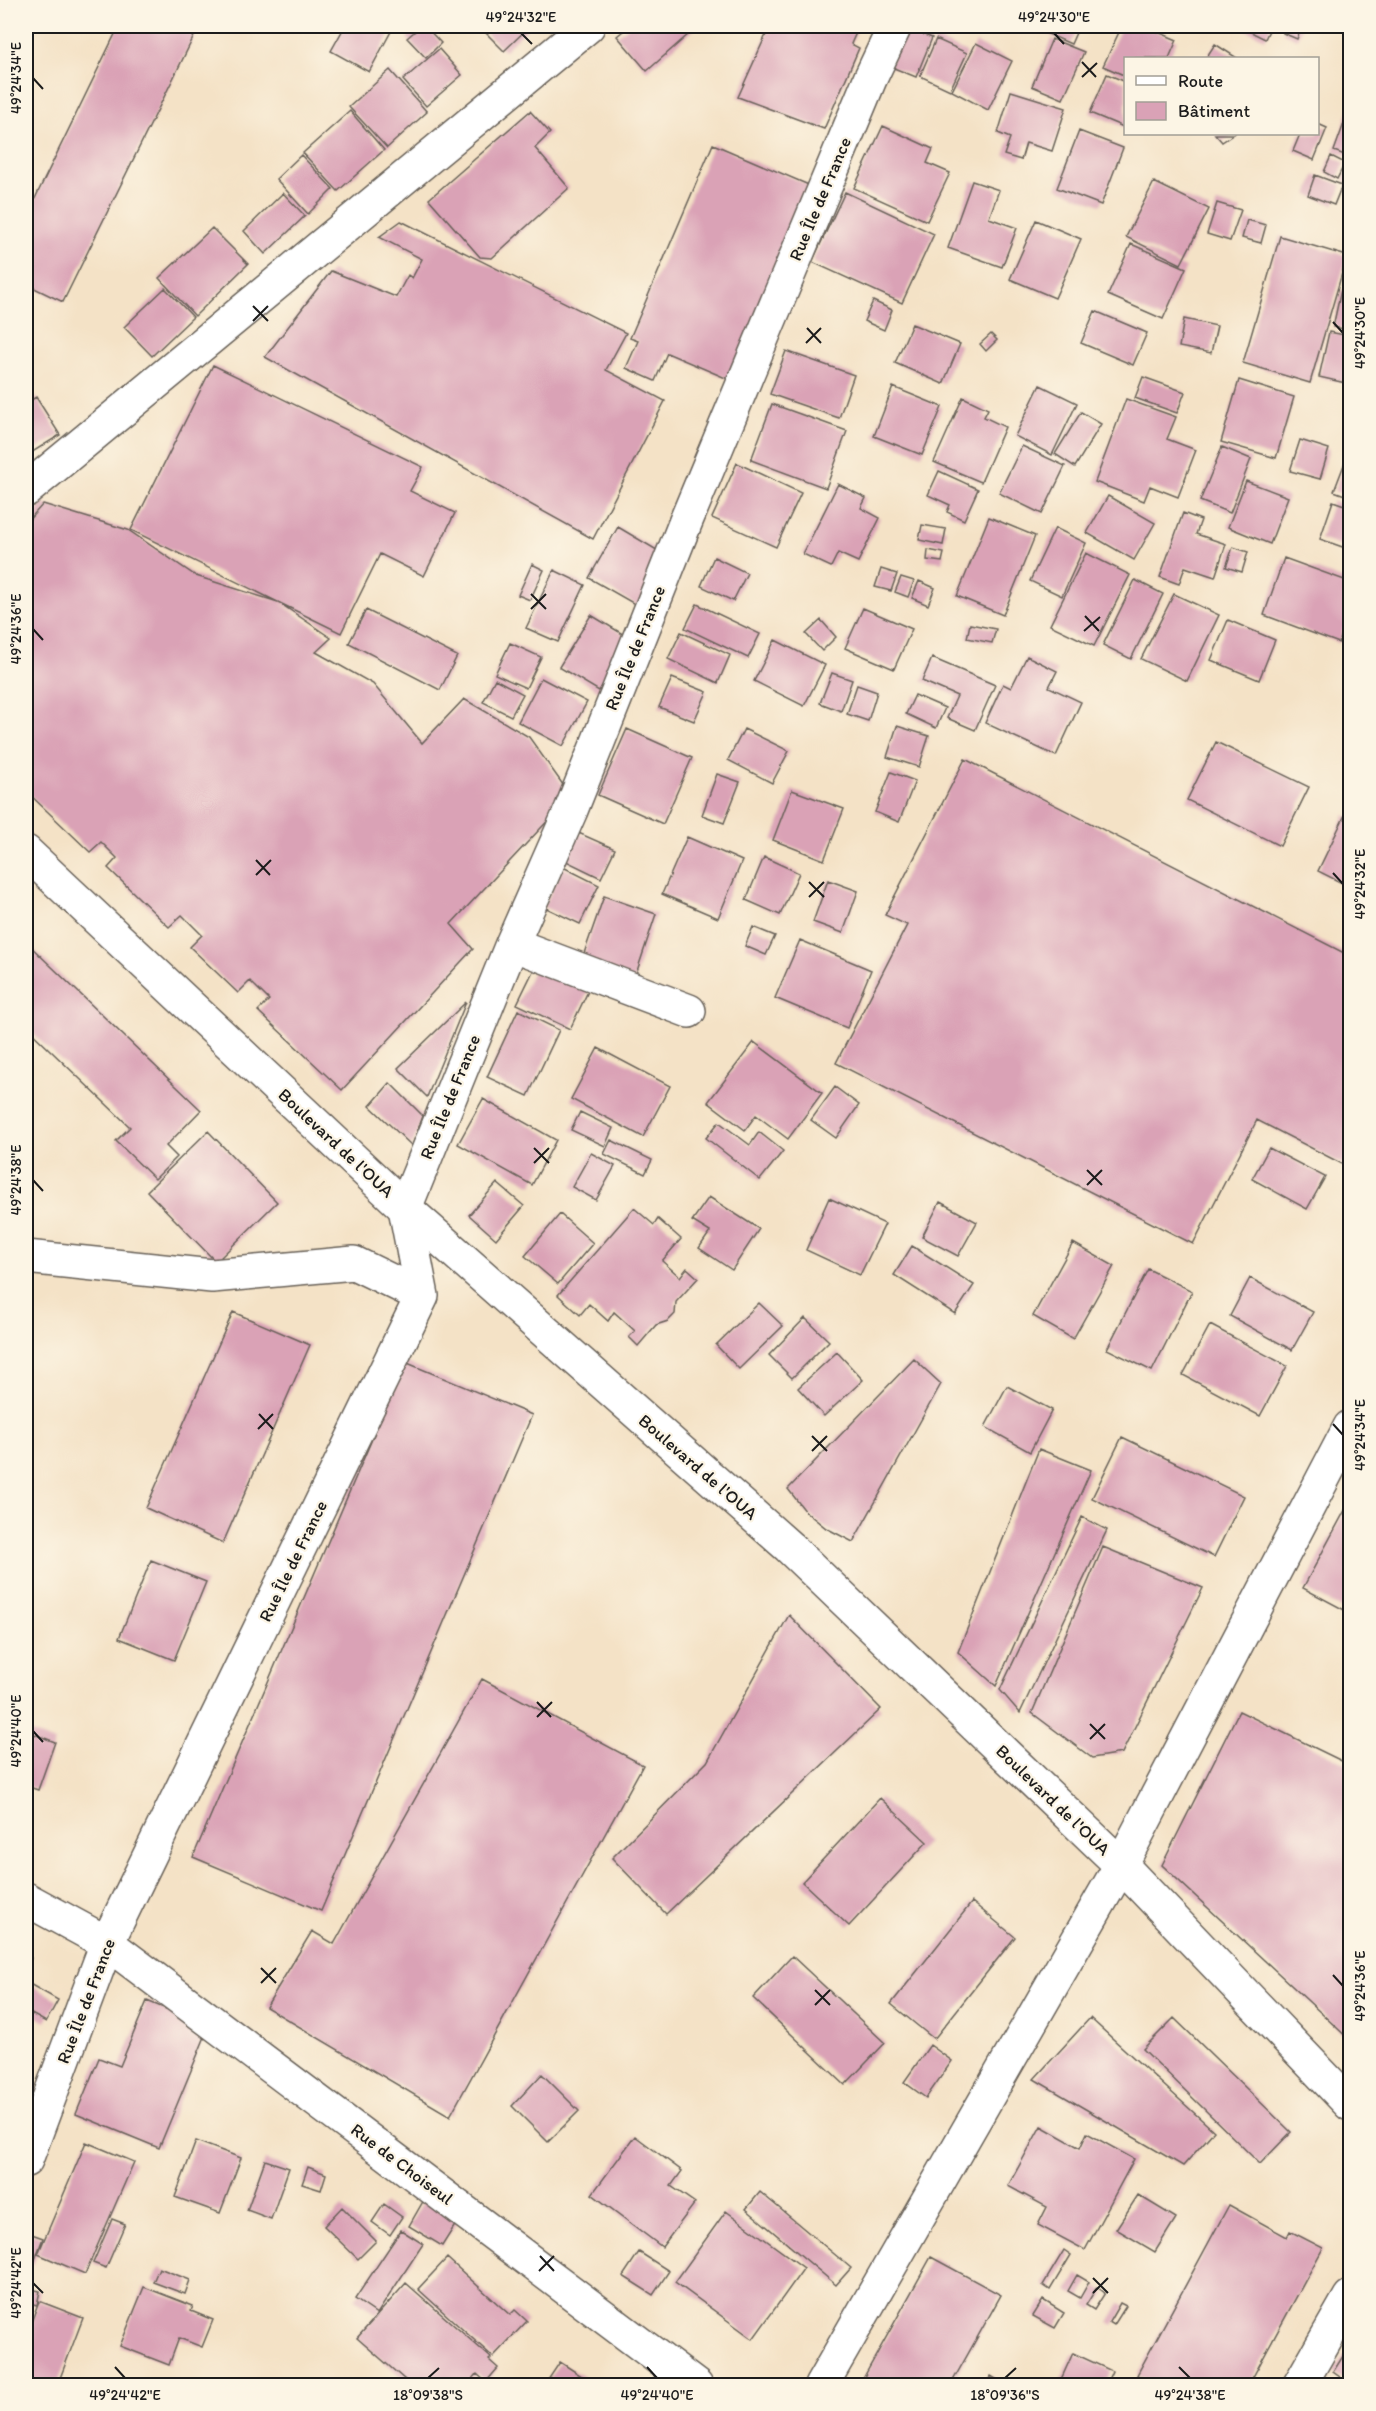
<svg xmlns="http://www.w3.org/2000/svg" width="1376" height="2411" viewBox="0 0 1376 2411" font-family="Itim,sans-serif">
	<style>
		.building { fill: #daa2b6 }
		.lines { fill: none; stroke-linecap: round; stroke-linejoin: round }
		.minor-casing { stroke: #686158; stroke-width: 36 }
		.major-casing { stroke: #686158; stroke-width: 36 }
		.minor { stroke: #fff; stroke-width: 33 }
		.major { stroke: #fff; stroke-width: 33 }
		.ticks { fill: none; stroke: #1c1c1c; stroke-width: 2 }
		.labels { text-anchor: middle; stroke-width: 4.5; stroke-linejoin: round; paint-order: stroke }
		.street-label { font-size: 18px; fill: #1c1c1c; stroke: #fcf5e5 }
		.neatline { fill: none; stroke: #1c1c1c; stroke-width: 2 }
		.ticks-label { font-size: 15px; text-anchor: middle; fill: #1c1c1c }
	</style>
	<rect width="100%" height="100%" fill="#fcf5e5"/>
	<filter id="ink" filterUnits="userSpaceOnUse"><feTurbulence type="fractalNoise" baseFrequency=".0167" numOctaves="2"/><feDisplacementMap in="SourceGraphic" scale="12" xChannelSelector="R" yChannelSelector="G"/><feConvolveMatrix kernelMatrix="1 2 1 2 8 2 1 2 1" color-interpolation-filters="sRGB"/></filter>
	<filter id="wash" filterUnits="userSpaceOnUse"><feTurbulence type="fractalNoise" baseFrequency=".008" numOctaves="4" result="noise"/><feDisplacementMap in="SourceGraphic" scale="24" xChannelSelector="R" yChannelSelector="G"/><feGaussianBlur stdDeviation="1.35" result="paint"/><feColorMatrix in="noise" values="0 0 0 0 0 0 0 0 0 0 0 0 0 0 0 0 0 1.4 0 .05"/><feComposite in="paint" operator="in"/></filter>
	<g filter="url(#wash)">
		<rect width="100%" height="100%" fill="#f4e2c6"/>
		<g id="blocks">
			<path class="building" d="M 119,26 L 199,26 L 63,302 L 26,284 L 26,217 Z
				M 345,26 L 394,26 L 369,72 L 331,51 Z
				M 421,26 L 425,26 L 441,43 L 426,58 L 407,38 Z
				M 479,26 L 530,26 L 504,51 Z
				M 629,26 L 698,26 L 647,71 L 617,36 Z
				M 770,26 L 859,26 L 851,44 L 859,48 L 824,129 L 738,97 Z
				M 1038,26 L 1079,26 L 1071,44 L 1036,29 Z
				M 1122,26 L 1144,26 L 1177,40 L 1169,58 L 1126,58 L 1126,76 L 1103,66 Z
				M 1239,26 L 1271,26 L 1265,39 Z
				M 1286,26 L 1302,26 L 1297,39 L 1283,33 Z
				M 905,27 L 932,38 L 916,77 L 889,66 Z
				M 936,39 L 967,53 L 950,90 L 920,76 Z
				M 1052,39 L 1084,52 L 1063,99 L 1032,86 Z
				M 976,43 L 1012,61 L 988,110 L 952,91 Z
				M 1215,44 L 1237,58 L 1206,58 Z
				M 439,49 L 462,75 L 426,106 L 403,80 Z
				M 390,70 L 427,112 L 387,148 L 349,107 Z
				M 1107,74 L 1126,82 L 1126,128 L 1090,113 Z
				M 1011,91 L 1066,108 L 1052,151 L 1026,143 L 1021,160 L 1004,155 L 1010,138 L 998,133 Z
				M 1350,107 L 1350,157 L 1334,151 Z
				M 350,111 L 384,150 L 338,191 L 303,153 Z
				M 530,111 L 550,133 L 535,148 L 569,188 L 492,258 L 480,257 L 429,199 Z
				M 1318,124 L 1327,128 L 1314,160 L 1293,151 L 1300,134 L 1318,134 Z
				M 883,126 L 933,149 L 927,163 L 950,173 L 927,221 L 854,188 Z
				M 1079,131 L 1123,148 L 1101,205 L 1057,188 Z
				M 1215,134 L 1234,134 L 1222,142 Z
				M 713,144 L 818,189 L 735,382 L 667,353 L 655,381 L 626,368 L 638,341 L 630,338 Z
				M 301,155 L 333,189 L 308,214 L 276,179 Z
				M 1331,156 L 1345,163 L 1337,179 L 1324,172 Z
				M 1350,162 L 1350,184 L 1343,180 Z
				M 1315,175 L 1342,185 L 1334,205 L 1308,195 Z
				M 972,181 L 999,190 L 989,218 L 1017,228 L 1002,267 L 948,248 Z
				M 1154,182 L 1209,209 L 1181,264 L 1126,237 Z
				M 845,192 L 934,234 L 902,303 L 812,262 Z
				M 283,193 L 305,216 L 265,254 L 244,231 Z
				M 1217,203 L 1241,210 L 1230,241 L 1207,234 Z
				M 1036,220 L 1081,239 L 1055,298 L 1010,279 Z
				M 1247,220 L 1266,225 L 1261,243 L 1242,238 Z
				M 401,221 L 626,333 L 606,370 L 665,401 L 593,539 L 265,357 L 331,271 L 396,297 L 408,275 L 412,278 L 422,259 L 379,237 Z
				M 212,228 L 248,264 L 195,316 L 159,278 Z
				M 1280,236 L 1347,256 L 1310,383 L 1243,363 Z
				M 1131,244 L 1186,268 L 1163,319 L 1108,295 Z
				M 165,288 L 193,317 L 152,356 L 124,327 Z
				M 1341,290 L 1350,292 L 1350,330 L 1333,327 Z
				M 873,301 L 892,310 L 884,330 L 864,321 Z
				M 1095,311 L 1147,333 L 1133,365 L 1081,343 Z
				M 1184,319 L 1217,326 L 1211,353 L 1179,347 Z
				M 912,324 L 960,344 L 943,384 L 895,363 Z
				M 1329,332 L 1350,336 L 1350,384 L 1319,377 Z
				M 991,334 L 997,340 L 986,351 L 980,344 Z
				M 786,351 L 854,375 L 839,418 L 770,394 Z
				M 213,365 L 423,467 L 410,491 L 455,513 L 424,576 L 380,554 L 341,633 L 131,530 Z
				M 1143,377 L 1185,392 L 1177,413 L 1135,398 Z
				M 1239,380 L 1294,397 L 1276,458 L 1221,442 Z
				M 1040,385 L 1077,403 L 1052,455 L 1015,436 Z
				M 893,387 L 942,407 L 922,455 L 874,436 Z
				M 36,397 L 60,435 L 26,456 L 26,403 Z
				M 963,397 L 988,409 L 984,417 L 1005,427 L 981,482 L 934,462 Z
				M 1126,399 L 1176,417 L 1167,439 L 1196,450 L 1178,497 L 1150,486 L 1144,501 L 1095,482 Z
				M 772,404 L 847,431 L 826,488 L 751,460 Z
				M 1081,412 L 1101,424 L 1075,467 L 1055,454 Z
				M 1300,440 L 1329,449 L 1320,479 L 1290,471 Z
				M 1022,446 L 1065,466 L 1042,514 L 999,493 Z
				M 1222,447 L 1251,459 L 1230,513 L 1200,501 Z
				M 1350,449 L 1350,497 L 1334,491 Z
				M 737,463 L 801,493 L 776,547 L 712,518 Z
				M 939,471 L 978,489 L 964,520 L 947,512 L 950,505 L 928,495 Z
				M 1246,481 L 1288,497 L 1270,544 L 1228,527 Z
				M 838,484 L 866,498 L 861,508 L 880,518 L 858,562 L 838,553 L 831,567 L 803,554 Z
				M 1108,496 L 1155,523 L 1134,560 L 1087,533 Z
				M 1333,501 L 1350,507 L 1350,541 L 1348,549 L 1320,539 Z
				M 43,504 L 128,530 L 196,576 L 278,602 L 331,638 L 316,652 L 373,684 L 422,743 L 464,699 L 529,737 L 571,796 L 451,924 L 473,949 L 342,1090 L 258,1011 L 269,1000 L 250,981 L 238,993 L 190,947 L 202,935 L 182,915 L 169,927 L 108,868 L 117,858 L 101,842 L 90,852 L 26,791 L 26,523 Z
				M 1183,513 L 1201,520 L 1196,534 L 1226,544 L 1215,577 L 1185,567 L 1179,584 L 1160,577 Z
				M 989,517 L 1035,536 L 1003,615 L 957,596 Z
				M 922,525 L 946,529 L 943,545 L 919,540 Z
				M 618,527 L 667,556 L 638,606 L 589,578 Z
				M 1055,528 L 1086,543 L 1062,596 L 1030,581 Z
				M 1233,547 L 1248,552 L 1242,572 L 1226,567 Z
				M 928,550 L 944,553 L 942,562 L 927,560 Z
				M 1086,553 L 1130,575 L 1094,646 L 1050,625 Z
				M 714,557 L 747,573 L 733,601 L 701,586 Z
				M 1284,558 L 1350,582 L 1350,611 L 1339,643 L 1264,615 Z
				M 532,564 L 544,570 L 530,600 L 518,595 Z
				M 881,569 L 897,574 L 891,591 L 875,587 Z
				M 554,570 L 585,585 L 558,642 L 526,628 Z
				M 901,577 L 914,581 L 908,597 L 895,592 Z
				M 1135,580 L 1163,594 L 1131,659 L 1103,645 Z
				M 919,581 L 935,588 L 928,605 L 912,598 Z
				M 1174,594 L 1219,615 L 1187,681 L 1141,659 Z
				M 697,604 L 760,634 L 748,658 L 685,628 Z
				M 863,608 L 912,629 L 894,669 L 845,648 Z
				M 366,610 L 457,656 L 440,690 L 349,643 Z
				M 591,615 L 631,639 L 599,691 L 559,667 Z
				M 821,620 L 836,637 L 822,651 L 806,634 Z
				M 1228,620 L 1275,640 L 1259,680 L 1211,660 Z
				M 970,624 L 996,629 L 992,643 L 967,638 Z
				M 681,632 L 730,655 L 718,683 L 668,659 Z
				M 775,640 L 825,665 L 804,706 L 754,681 Z
				M 510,643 L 541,657 L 526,688 L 495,674 Z
				M 1027,656 L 1057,671 L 1049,687 L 1081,702 L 1056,756 L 985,723 L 1003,684 L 1011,688 Z
				M 932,658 L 995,685 L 975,730 L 947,718 L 957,696 L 922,681 Z
				M 832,673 L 852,680 L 841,711 L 820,703 Z
				M 541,678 L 587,702 L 563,746 L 518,722 Z
				M 672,678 L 707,692 L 694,721 L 659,707 Z
				M 495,679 L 523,694 L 511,716 L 483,702 Z
				M 857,685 L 877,692 L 868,721 L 847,714 Z
				M 915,695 L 945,708 L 936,728 L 906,714 Z
				M 897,726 L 929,736 L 919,767 L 887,757 Z
				M 627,729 L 692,758 L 663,824 L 598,795 Z
				M 744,729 L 789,751 L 772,783 L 728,760 Z
				M 1216,742 L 1309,787 L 1280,846 L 1187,800 Z
				M 965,759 L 1350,956 L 1350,1168 L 1257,1120 L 1193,1244 L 836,1063 L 907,925 L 885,915 Z
				M 891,772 L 915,781 L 899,822 L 875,812 Z
				M 717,774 L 740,782 L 724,823 L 702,815 Z
				M 792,790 L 844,809 L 824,860 L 773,840 Z
				M 1345,815 L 1350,818 L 1350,887 L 1318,871 Z
				M 574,831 L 615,849 L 601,878 L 562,859 Z
				M 687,837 L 742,861 L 718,918 L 662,894 Z
				M 764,857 L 799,873 L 780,915 L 746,900 Z
				M 563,867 L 599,885 L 580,924 L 544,907 Z
				M 828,880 L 858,891 L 843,933 L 813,922 Z
				M 604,896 L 656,914 L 634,980 L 581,962 Z
				M 753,927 L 775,936 L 766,955 L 745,946 Z
				M 800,940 L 871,970 L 847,1028 L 775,998 Z
				M 26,942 L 201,1110 L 166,1146 L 177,1157 L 155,1179 L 116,1141 L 130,1127 L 26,1027 Z
				M 537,963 L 590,987 L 570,1029 L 517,1004 Z
				M 466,1002 L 427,1097 L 398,1068 Z
				M 518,1010 L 559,1030 L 528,1096 L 487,1077 Z
				M 754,1042 L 822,1093 L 788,1139 L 756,1115 L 745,1130 L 708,1102 Z
				M 598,1048 L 670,1086 L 643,1137 L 571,1099 Z
				M 390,1083 L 423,1116 L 412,1146 L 370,1106 Z
				M 835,1087 L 859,1105 L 836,1138 L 811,1120 Z
				M 483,1099 L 556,1140 L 532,1185 L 458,1144 Z
				M 580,1112 L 613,1128 L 605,1146 L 571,1130 Z
				M 719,1122 L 750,1145 L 759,1132 L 783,1151 L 760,1180 L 706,1138 Z
				M 208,1131 L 277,1202 L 216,1262 L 147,1191 Z
				M 611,1140 L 652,1160 L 645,1174 L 604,1154 Z
				M 1269,1148 L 1325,1177 L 1307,1209 L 1252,1179 Z
				M 591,1153 L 615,1166 L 596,1200 L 572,1187 Z
				M 497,1183 L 524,1206 L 496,1239 L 469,1215 Z
				M 709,1197 L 759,1229 L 732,1270 L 699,1248 L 710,1232 L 692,1221 Z
				M 829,1198 L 885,1224 L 860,1275 L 806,1250 Z
				M 940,1202 L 977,1222 L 958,1256 L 922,1237 Z
				M 634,1208 L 654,1225 L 658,1219 L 681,1239 L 662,1261 L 680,1277 L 687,1268 L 698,1278 L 676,1302 L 675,1314 L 668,1321 L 656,1325 L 638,1346 L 629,1337 L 635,1331 L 614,1312 L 608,1321 L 589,1304 L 580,1315 L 558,1295 Z
				M 560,1214 L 593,1243 L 558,1284 L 525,1256 Z
				M 1073,1243 L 1114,1266 L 1073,1339 L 1033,1316 Z
				M 912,1246 L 974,1285 L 955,1314 L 894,1275 Z
				M 1148,1269 L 1192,1291 L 1152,1371 L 1107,1349 Z
				M 1250,1278 L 1313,1312 L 1292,1350 L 1230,1316 Z
				M 759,1303 L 783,1326 L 739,1369 L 716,1345 Z
				M 233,1312 L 310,1345 L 223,1543 L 146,1508 Z
				M 805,1318 L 829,1341 L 792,1378 L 769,1355 Z
				M 1210,1325 L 1287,1366 L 1260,1416 L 1183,1375 Z
				M 837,1352 L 863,1380 L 824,1416 L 798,1388 Z
				M 914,1359 L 941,1384 L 853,1542 L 826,1528 L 806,1512 L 788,1489 Z
				M 405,1362 L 532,1415 L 321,1911 L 193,1857 Z
				M 1007,1386 L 1052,1410 L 1030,1452 L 985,1427 Z
				M 1122,1437 L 1244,1496 L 1214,1557 L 1092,1498 Z
				M 1039,1449 L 1091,1470 L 996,1686 L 958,1652 Z
				M 1350,1501 L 1350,1613 L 1303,1588 Z
				M 1082,1517 L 1107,1530 L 1020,1713 L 1000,1690 Z
				M 1103,1547 L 1203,1588 L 1122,1753 L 1092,1758 L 1032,1713 Z
				M 151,1560 L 206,1582 L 174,1660 L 119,1638 Z
				M 789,1615 L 881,1709 L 666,1914 L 612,1858 L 707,1762 Z
				M 482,1679 L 643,1765 L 450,2116 L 266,2007 L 312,1931 L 334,1944 Z
				M 1239,1711 L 1350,1765 L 1350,2040 L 1162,1865 Z
				M 26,1731 L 55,1742 L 38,1790 L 26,1786 Z
				M 880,1798 L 927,1842 L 849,1926 L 802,1882 Z
				M 972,1902 L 1015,1937 L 934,2039 L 891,2004 Z
				M 26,1955 L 31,1958 L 26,1970 Z
				M 792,1956 L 885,2043 L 845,2085 L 753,1998 Z
				M 26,1982 L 58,2000 L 46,2022 L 26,2011 Z
				M 147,2001 L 209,2027 L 159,2148 L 76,2114 L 99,2058 L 120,2066 Z
				M 1090,2018 L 1214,2131 L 1183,2166 L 1034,2079 Z
				M 1174,2018 L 1291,2132 L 1260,2164 L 1143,2049 Z
				M 930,2045 L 952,2061 L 926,2098 L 904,2082 Z
				M 542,2074 L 579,2111 L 548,2142 L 512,2106 Z
				M 1041,2126 L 1080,2148 L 1087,2133 L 1134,2159 L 1085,2250 L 1038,2225 L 1047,2207 L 1008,2186 Z
				M 635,2136 L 682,2171 L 671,2186 L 695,2203 L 662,2247 L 592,2194 Z
				M 196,2141 L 241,2158 L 220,2213 L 175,2197 Z
				M 86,2142 L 134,2162 L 85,2274 L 38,2254 Z
				M 265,2160 L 289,2168 L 271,2219 L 247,2210 Z
				M 308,2167 L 326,2174 L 321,2190 L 302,2184 Z
				M 760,2192 L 851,2268 L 836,2285 L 746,2209 Z
				M 1138,2195 L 1176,2218 L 1155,2252 L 1116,2229 Z
				M 425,2198 L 459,2219 L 442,2246 L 409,2226 Z
				M 384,2204 L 402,2217 L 390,2235 L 372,2222 Z
				M 1229,2205 L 1287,2237 L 1290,2231 L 1323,2248 L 1248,2386 L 1157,2386 L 1137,2375 Z
				M 342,2207 L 376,2241 L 358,2259 L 324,2226 Z
				M 726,2211 L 804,2268 L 753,2339 L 675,2282 Z
				M 112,2219 L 125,2224 L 106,2268 L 93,2263 Z
				M 401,2230 L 423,2244 L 377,2314 L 355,2299 Z
				M 26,2232 L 43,2238 L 33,2265 L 26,2262 Z
				M 1064,2250 L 1071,2255 L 1050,2290 L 1043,2285 Z
				M 639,2252 L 669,2271 L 653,2295 L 623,2276 Z
				M 931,2257 L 1001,2295 L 950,2386 L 859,2386 Z
				M 447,2258 L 510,2315 L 515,2310 L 527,2321 L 493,2357 L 418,2289 Z
				M 159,2268 L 190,2280 L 185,2294 L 153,2282 Z
				M 1077,2275 L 1089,2282 L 1080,2298 L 1068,2291 Z
				M 406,2283 L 491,2358 L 489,2360 L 498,2368 L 486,2382 L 477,2374 L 467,2386 L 412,2386 L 357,2338 Z
				M 144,2287 L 193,2306 L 191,2311 L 213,2320 L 202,2347 L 179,2338 L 169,2365 L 120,2346 Z
				M 1097,2287 L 1105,2293 L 1094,2310 L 1086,2305 Z
				M 26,2288 L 40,2291 L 37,2305 L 26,2302 Z
				M 1043,2300 L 1064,2313 L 1055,2328 L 1033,2316 Z
				M 39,2301 L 83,2318 L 57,2386 L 26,2386 L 26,2336 Z
				M 1120,2303 L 1126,2306 L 1114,2325 L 1109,2322 Z
				M 1350,2345 L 1350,2384 L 1333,2372 Z
				M 1073,2353 L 1112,2371 L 1105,2386 L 1058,2386 Z
				M 560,2362 L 597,2386 L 544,2386 Z
				M 991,2376 L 1007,2386 L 985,2386 Z"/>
		</g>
	</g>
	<g filter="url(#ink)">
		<use href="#blocks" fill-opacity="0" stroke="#686158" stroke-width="1.5"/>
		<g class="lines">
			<g class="minor-casing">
				<path id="minor" d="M 26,490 L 588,26
					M 512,944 L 689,1011
					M 26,1257 L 212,1276 L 354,1263 L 422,1296
					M 26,1899 L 107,1943 L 696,2386
					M 26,2160 L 107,1943 L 422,1296 L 405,1208 L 512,944 L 571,810 L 686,521 L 870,79 L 895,26
					M 821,2386 L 1121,1865 L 1350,1427
					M 1299,2386 L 1350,2297"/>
			</g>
			<g class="major-casing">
				<path id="major" d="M 26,852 L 405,1208 L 789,1547 L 1121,1865 L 1350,2104"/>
			</g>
			<use href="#minor" class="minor"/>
			<use href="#major" class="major"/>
		</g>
	</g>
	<path class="ticks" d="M 521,33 L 532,44M 1054,33 L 1064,44M 1082,62 L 1096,77M 1082,77 L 1097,63M 33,78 L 43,89M 253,306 L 268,321M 253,321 L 268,306M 1333,322 L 1343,333M 807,328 L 821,343M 806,343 L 821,328M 531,594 L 546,609M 531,609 L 546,594M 1085,616 L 1099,631M 33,629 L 43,640M 1084,631 L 1100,617M 256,860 L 270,875M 1333,873 L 1343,884M 256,875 L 271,860M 809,882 L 824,897M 809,897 L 824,882M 534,1148 L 549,1163M 534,1163 L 549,1148M 1087,1170 L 1102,1185M 33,1180 L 43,1191M 1087,1185 L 1102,1170M 259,1414 L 273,1429M 1333,1424 L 1343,1435M 258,1429 L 273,1414M 812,1436 L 827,1451M 812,1451 L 827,1436M 537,1702 L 551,1717M 537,1717 L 552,1702M 1090,1724 L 1105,1739M 33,1731 L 43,1742M 1090,1739 L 1105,1724M 261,1968 L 276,1983M 1333,1975 L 1343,1986M 261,1983 L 276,1968M 815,1990 L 830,2005M 815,2005 L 830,1990M 540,2256 L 554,2271M 539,2271 L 554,2256M 1093,2278 L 1108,2293M 33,2283 L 43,2293M 1093,2293 L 1108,2278M 115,2367 L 125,2378M 647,2367 L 657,2378M 1179,2367 L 1190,2378M 428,2378 L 439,2368M 1005,2378 L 1016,2368"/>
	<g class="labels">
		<g class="street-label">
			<text transform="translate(820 199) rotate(-67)" y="6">Rue Île de France</text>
			<text transform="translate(635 648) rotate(-68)" y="6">Rue Île de France</text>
			<text transform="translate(450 1097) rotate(-68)" y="6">Rue Île de France</text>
			<text transform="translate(336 1143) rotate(43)" y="6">Boulevard de l'OUA</text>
			<text transform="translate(698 1467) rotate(41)" y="6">Boulevard de l'OUA</text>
			<text transform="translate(293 1561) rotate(-64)" y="6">Rue Île de France</text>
			<text transform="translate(1053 1800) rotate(44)" y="6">Boulevard de l'OUA</text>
			<text transform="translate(86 2001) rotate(-69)" y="6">Rue Île de France</text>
			<text transform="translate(402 2164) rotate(37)" y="6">Rue de Choiseul</text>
		</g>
	</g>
	<rect width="1376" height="2411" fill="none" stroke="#fcf5e5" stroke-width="66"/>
	<rect x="1124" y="57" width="195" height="78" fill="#fcf5e5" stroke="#a29e95" stroke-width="1.5"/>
	<rect x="1136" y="76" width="30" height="9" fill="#ffffff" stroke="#a29e95" stroke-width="1.5"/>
	<text x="1178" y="87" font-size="18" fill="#1c1c1c">Route</text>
	<rect x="1136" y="102" width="30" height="18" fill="#daa2b6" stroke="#a29e95" stroke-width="1.5"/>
	<text x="1178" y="117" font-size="18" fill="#1c1c1c">Bâtiment</text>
	<rect x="33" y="33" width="1310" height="2345" class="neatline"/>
	<g class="ticks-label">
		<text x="521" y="22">49°24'32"E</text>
		<text x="1054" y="22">49°24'30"E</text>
		<text transform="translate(16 78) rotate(-90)" y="5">49°24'34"E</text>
		<text transform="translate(1360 333) rotate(-90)" y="5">49°24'30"E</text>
		<text transform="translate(16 629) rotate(-90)" y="5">49°24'36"E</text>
		<text transform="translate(1360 884) rotate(-90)" y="5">49°24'32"E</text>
		<text transform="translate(16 1180) rotate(-90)" y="5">49°24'38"E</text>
		<text transform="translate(1360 1435) rotate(-90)" y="5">49°24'34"E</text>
		<text transform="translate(16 1731) rotate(-90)" y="5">49°24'40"E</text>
		<text transform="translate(1360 1986) rotate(-90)" y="5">49°24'36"E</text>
		<text transform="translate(16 2283) rotate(-90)" y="5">49°24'42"E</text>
		<text x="125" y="2400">49°24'42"E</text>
		<text x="428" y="2400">18°09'38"S</text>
		<text x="657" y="2400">49°24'40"E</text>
		<text x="1005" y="2400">18°09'36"S</text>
		<text x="1190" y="2400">49°24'38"E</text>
	</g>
</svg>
